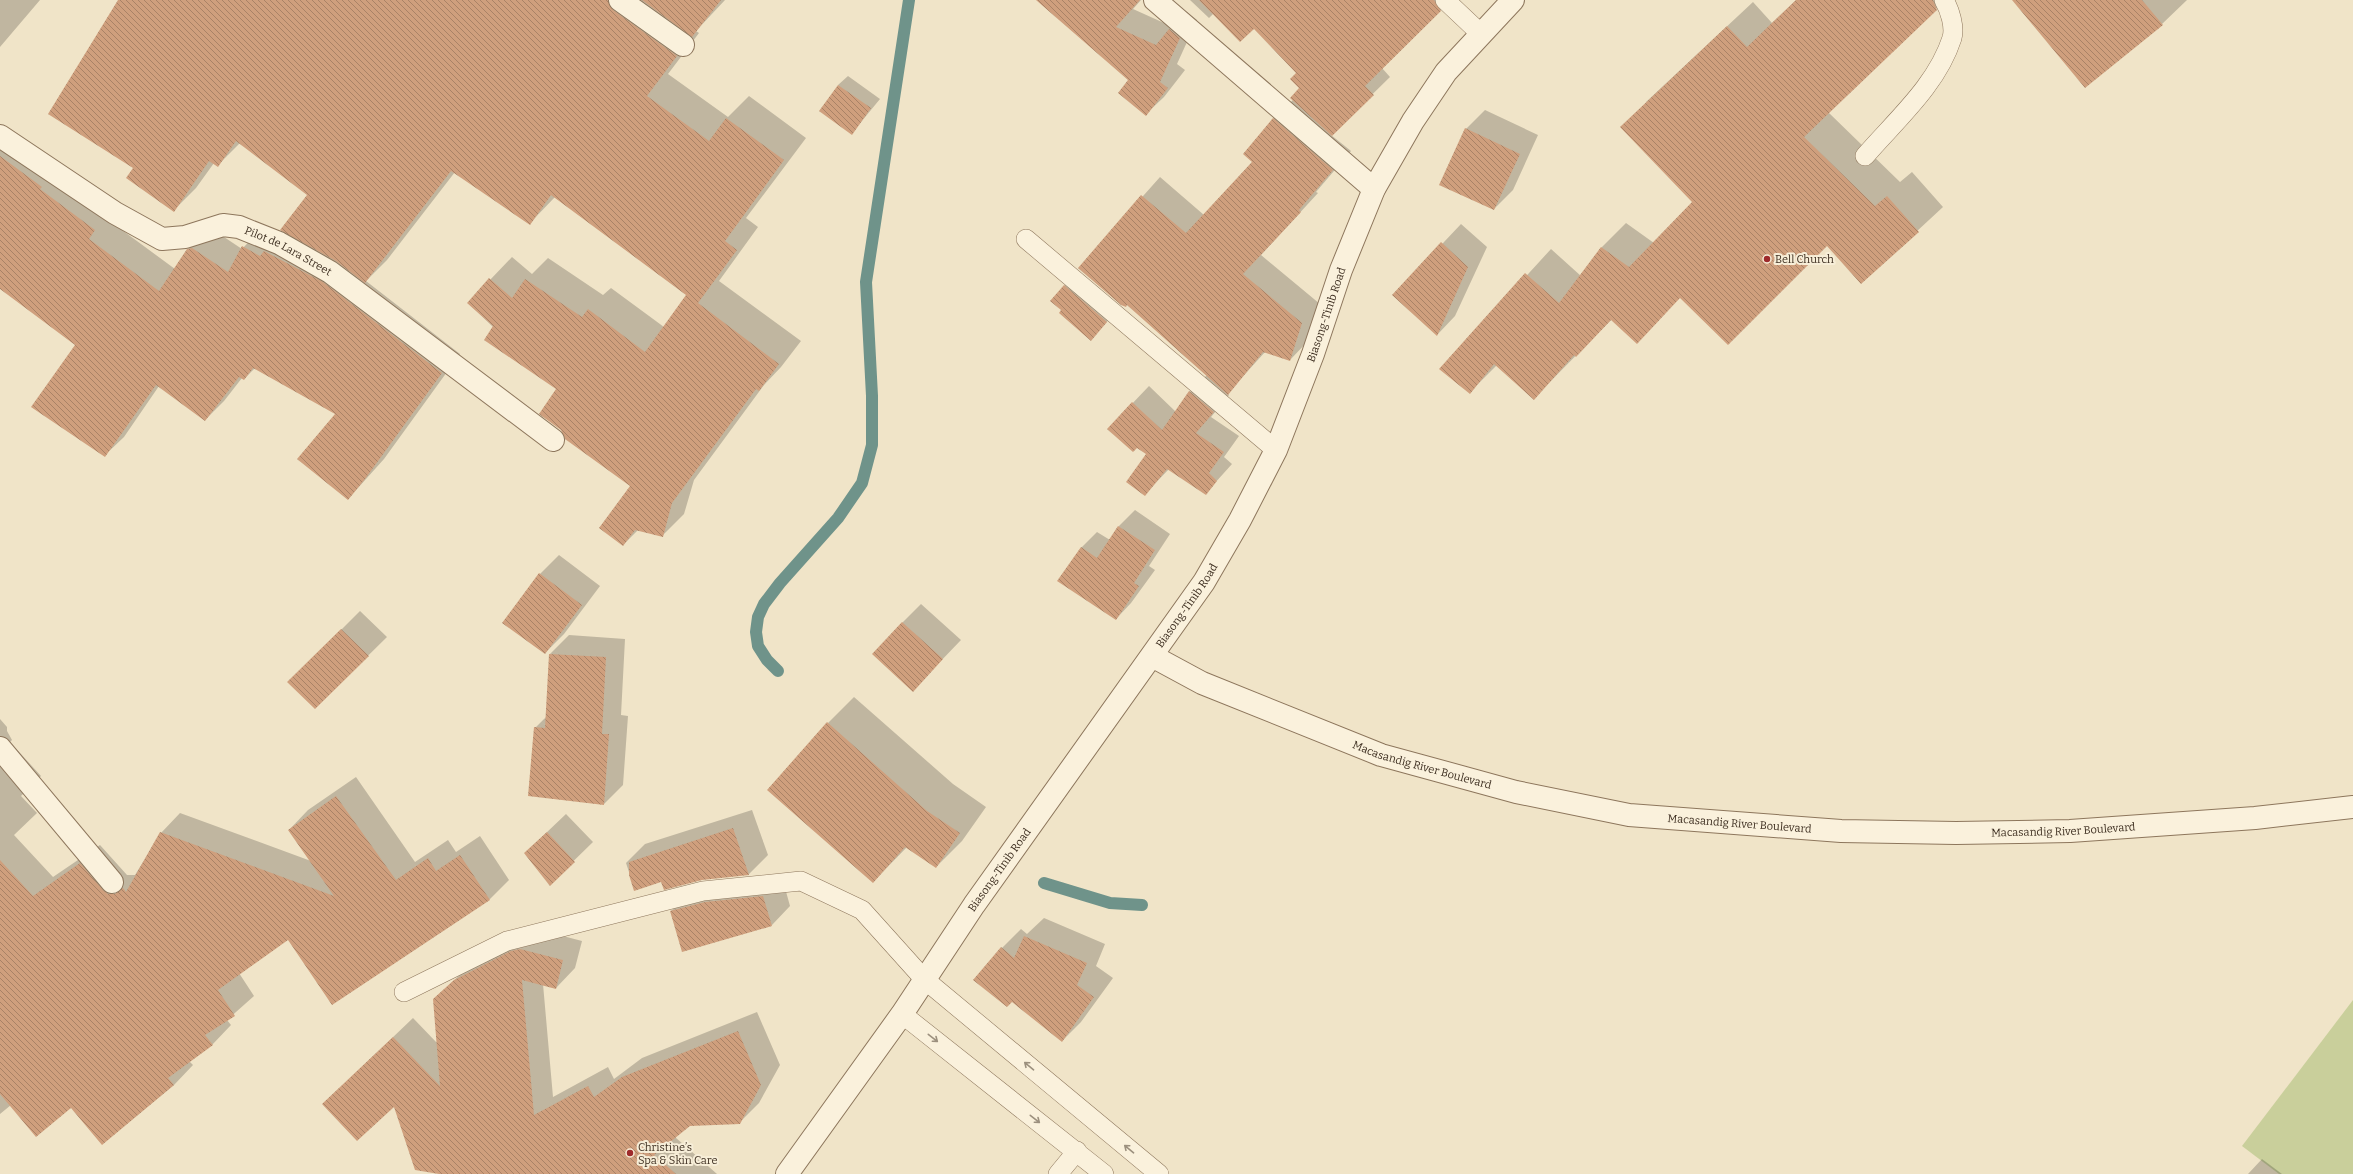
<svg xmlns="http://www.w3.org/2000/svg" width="2353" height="1174" viewBox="0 0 2353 1174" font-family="Bitter,serif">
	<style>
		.green { fill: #c9cf9b }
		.shadow { fill: #0003 }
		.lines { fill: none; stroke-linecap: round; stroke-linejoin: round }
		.stream { stroke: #6f938a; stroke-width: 12 }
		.building { fill: url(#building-back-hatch) }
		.service-casing { stroke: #8d765c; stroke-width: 20 }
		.minor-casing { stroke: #8d765c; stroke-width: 24 }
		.tertiary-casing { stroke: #8d765c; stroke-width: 24 }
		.service { stroke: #faf1dc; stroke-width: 19 }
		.minor { stroke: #faf1dc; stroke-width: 22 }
		.tertiary { stroke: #faf1dc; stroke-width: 22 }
		.oneway { stroke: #9c907e }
		.poi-dot { fill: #9e2a2b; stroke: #f7eed8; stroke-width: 1.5 }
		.labels { text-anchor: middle; stroke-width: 4; stroke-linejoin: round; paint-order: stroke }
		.street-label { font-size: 11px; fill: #3d2e20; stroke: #f7eed8 }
		.poi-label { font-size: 11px; fill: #3d2e20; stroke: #f7eed8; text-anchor: start }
	</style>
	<defs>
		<pattern id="building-back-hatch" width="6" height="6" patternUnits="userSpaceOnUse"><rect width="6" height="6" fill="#cf9f7d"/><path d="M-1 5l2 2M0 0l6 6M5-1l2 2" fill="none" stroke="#a98266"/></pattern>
	</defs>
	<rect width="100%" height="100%" fill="#f0e4c8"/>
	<path class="green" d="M 2353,1000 L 2353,1174 L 2279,1174 L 2242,1146 Z"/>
	<path class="shadow" d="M 0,0 L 40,0 L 0,47 Z
		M 119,0 L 725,0 L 696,31 L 699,33 L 668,74 L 728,117 L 749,96 L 806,138 L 746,218 L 758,227 L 719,281 L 801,341 L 781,367 L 764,385 L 694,480 L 684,514 L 662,536 L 638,530 L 623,545 L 632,485 L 558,389 L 468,303 L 512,257 L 532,274 L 548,258 L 603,295 L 611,288 L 664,327 L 687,295 L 555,197 L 530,223 L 455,172 L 387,260 L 366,281 L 460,354 L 384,459 L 348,499 L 337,414 L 255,368 L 244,379 L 242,378 L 224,401 L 205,420 L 159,386 L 124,437 L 104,456 L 76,344 L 0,286 L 0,149 L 107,219 L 175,269 L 188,250 L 207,230 L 212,229 L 242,249 L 262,228 L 279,237 L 309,194 L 240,143 L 217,166 L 214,163 L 196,188 L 174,210 L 134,168 Z
		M 1037,0 L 1141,0 L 1133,9 L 1173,27 L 1187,12 L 1197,20 L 1177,64 L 1185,70 L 1164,97 L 1146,114 L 1130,80 Z
		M 1190,0 L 1451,0 L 1382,68 L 1390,77 L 1331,135 L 1351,151 L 1316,192 L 1318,193 L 1261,255 L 1320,304 L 1308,341 L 1290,360 L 1265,352 L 1227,394 L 1229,395 L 1211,417 L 1239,436 L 1224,457 L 1232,464 L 1205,494 L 1169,469 L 1145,494 L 1147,454 L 1108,429 L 1149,386 L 1176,412 L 1190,392 L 1207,375 L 1127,304 L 1079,268 L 1160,177 L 1204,215 L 1253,161 L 1273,119 L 1293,100 L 1300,87 L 1298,73 L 1254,28 L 1214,13 L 1209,18 Z
		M 1796,0 L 1945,0 L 1828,112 L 1900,182 L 1912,172 L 1943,207 L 1861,283 L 1827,244 L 1681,297 L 1612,319 L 1534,398 L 1497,365 L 1470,392 L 1441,369 L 1551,249 L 1581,276 L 1602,247 L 1626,223 L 1654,243 L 1694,202 L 1646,102 L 1753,2 L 1772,23 Z
		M 2014,0 L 2187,0 L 2162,24 Z
		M 848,76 L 880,99 L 852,133 L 838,85 Z
		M 1485,110 L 1538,135 L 1513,190 L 1494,209 L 1466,129 Z
		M 1461,224 L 1487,247 L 1455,316 L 1437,335 L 1394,295 Z
		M 1074,276 L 1116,312 L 1091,339 L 1063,310 L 1064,286 Z
		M 1135,510 L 1170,534 L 1149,566 L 1155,570 L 1131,603 L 1116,619 L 1081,548 L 1097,532 L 1110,540 L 1119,526 Z
		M 559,555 L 600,586 L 564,634 L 545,653 L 504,623 L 540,574 Z
		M 921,604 L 961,640 L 913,690 L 902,623 Z
		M 360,611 L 387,637 L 315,708 L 289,682 Z
		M 569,635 L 625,639 L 621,715 L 628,716 L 623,785 L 604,804 L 535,728 L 547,716 L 550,654 Z
		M 854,697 L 953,784 L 986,807 L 962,841 L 936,867 L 907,847 L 873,882 L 828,723 Z
		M 0,719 L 7,727 L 7,731 L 12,740 L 10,742 L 41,776 L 21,796 L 37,813 L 14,835 L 53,877 L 100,845 L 127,875 L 135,875 L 161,833 L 180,813 L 311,861 L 289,830 L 308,810 L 356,777 L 415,862 L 448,840 L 456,852 L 480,836 L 509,880 L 490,899 L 332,1004 L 288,938 L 239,973 L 254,996 L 227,1020 L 231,1025 L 212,1045 L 189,1061 L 193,1065 L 174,1085 L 102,1144 L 71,1107 L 11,1105 L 0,1114 Z
		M 752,810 L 768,855 L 749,874 L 662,881 L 635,890 L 626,863 L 645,844 Z
		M 566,814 L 593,842 L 550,884 L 525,853 Z
		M 782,877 L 790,906 L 772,925 L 671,911 L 690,892 Z
		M 1044,918 L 1105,944 L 1096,966 L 1113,978 L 1081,1022 L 1062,1041 L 1002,948 L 1021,929 L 1027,934 Z
		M 540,930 L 582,941 L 575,968 L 556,988 L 543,984 L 553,1097 L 608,1067 L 614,1079 L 642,1058 L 757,1012 L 780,1065 L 759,1103 L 739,1123 L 690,1125 L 675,1137 L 717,1174 L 444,1174 L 394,1105 L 323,1104 L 413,1018 L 438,1044 L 434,1000 L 475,960 Z
		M 2262,1159 L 2282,1174 L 2248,1174 Z"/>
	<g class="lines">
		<path class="stream" d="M 778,671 L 767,660 L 758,646 L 756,632 L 758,617 L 764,604 L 780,583 L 838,518 L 862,483 L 872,445 L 872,396 L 866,282 L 909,0
			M 1044,883 L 1110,903 L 1142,905"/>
	</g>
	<path class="building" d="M 118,0 L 608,0 L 613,10 L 677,56 L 647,96 L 709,141 L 726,118 L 784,160 L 725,241 L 737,250 L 698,303 L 779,364 L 759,391 L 756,389 L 672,503 L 663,537 L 635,530 L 623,546 L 599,528 L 630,486 L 565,439 L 561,430 L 539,414 L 556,389 L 484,340 L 493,326 L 467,303 L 489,278 L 512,298 L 525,279 L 582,317 L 588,309 L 645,352 L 686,295 L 551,195 L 530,225 L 451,171 L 365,283 L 336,261 L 280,230 L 307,195 L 236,141 L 218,167 L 209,161 L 174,212 L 126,178 L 133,168 L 48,114 Z
		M 642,0 L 721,0 L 692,37 Z
		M 1036,0 L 1140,0 L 1116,27 L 1156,45 L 1169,29 L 1180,38 L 1160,82 L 1168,88 L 1146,116 L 1118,93 L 1128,80 Z
		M 1199,0 L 1434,0 L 1441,11 L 1365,86 L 1374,95 L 1332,136 L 1290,98 L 1299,88 L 1290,79 L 1296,73 L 1254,29 L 1240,42 Z
		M 1796,0 L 1933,0 L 1937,10 L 1804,137 L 1875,206 L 1887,196 L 1919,232 L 1861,284 L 1827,246 L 1728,345 L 1680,298 L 1637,344 L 1611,320 L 1576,357 L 1574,355 L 1534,400 L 1494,364 L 1470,394 L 1439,369 L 1525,273 L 1559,303 L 1601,247 L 1629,267 L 1692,202 L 1620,127 L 1727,26 L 1747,47 Z
		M 2012,0 L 2142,0 L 2163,25 L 2085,88 Z
		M 838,85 L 871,108 L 852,135 L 819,111 Z
		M 1273,118 L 1333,170 L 1299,210 L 1301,212 L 1243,274 L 1302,323 L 1290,361 L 1263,352 L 1228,395 L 1127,305 L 1126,307 L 1121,305 L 1078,268 L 1141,195 L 1186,233 L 1252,162 L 1243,154 Z
		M 1465,128 L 1520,154 L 1494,210 L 1439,185 Z
		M 0,156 L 42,187 L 40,189 L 95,230 L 89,239 L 159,291 L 187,249 L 192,248 L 228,272 L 242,246 L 260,256 L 264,251 L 323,282 L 442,373 L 365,479 L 348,500 L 297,459 L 335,414 L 253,368 L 244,380 L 239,377 L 205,421 L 156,385 L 105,457 L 31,407 L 75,345 L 0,289 Z
		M 1441,242 L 1468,267 L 1437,336 L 1392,295 Z
		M 1064,285 L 1107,322 L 1091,341 L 1059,313 L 1061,310 L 1050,301 Z
		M 1189,391 L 1214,412 L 1196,433 L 1224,452 L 1209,473 L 1217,481 L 1206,495 L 1167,469 L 1145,496 L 1126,482 L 1146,454 L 1137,448 L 1133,452 L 1107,429 L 1132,402 L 1162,430 Z
		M 1118,526 L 1155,550 L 1134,583 L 1139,586 L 1116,620 L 1057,581 L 1081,547 L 1097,558 Z
		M 539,573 L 582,605 L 545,654 L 502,623 Z
		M 902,622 L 943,659 L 913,692 L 872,654 Z
		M 341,629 L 369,656 L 315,709 L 287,682 Z
		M 549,654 L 606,657 L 602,734 L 609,734 L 604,805 L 528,796 L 534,727 L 545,728 Z
		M 827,722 L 927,811 L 960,833 L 936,868 L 905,847 L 873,883 L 767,790 Z
		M 336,796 L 396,880 L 428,858 L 436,871 L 460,855 L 490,900 L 332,1005 L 288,940 L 218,990 L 235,1016 L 205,1035 L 213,1045 L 168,1078 L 174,1085 L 102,1145 L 71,1108 L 36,1137 L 0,1094 L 0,860 L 33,896 L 80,863 L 103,890 L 108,894 L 115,894 L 123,888 L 126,892 L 160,832 L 334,896 L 288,830 Z
		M 733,828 L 749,875 L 702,880 L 664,890 L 661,882 L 634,891 L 629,875 L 629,862 Z
		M 547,832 L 575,862 L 550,886 L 524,853 Z
		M 763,896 L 772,926 L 682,952 L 670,911 L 705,902 Z
		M 1024,936 L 1087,963 L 1077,985 L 1094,997 L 1062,1042 L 1012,1002 L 1007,1007 L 973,980 L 1001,947 L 1014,958 Z
		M 520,949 L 563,960 L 556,989 L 522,980 L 534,1115 L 588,1086 L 594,1097 L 622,1077 L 738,1031 L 761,1085 L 740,1124 L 690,1126 L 654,1155 L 676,1174 L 439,1174 L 415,1170 L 394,1107 L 357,1141 L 322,1104 L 393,1037 L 440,1086 L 433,999 L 454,980 L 511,951 Z"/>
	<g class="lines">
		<g class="service-casing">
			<path id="service" d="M 1445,0 L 1480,33
				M 1865,156 C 1896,120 1937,85 1952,38 C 1955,27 1950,10 1944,0
				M 1026,239 L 1276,450
				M 404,992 L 507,941 L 703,891 L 801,881 L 862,910 L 924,979 L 1159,1174
				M 902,1014 L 1104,1174
				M 1058,1174 L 1077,1151"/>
		</g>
		<g class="minor-casing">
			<g id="minor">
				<path d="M 620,0 L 683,45"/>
				<path d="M 1155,0 L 1374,189"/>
				<path id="s1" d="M 0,136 L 115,213 L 162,239 L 185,237 L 223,225 L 239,227 L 279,243 L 330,272 L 553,440"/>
				<path d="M 0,748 L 112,882"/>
			</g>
		</g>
		<g class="tertiary-casing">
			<g id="tertiary">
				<path id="s2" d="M 1152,656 L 1202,683 L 1381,755 L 1516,792 L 1629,815 L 1841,831 L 1956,833 L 2070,831 L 2255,818 L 2353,807"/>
				<path id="s3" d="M 787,1174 L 902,1014 L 974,905 L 1204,582 L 1240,520 L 1276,450 L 1313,354 L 1341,270 L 1374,189 L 1413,121 L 1446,72 L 1513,0"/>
			</g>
		</g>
		<use href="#service" class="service"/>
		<use href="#minor" class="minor"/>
		<use href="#tertiary" class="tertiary"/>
	</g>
	<defs><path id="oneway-shaft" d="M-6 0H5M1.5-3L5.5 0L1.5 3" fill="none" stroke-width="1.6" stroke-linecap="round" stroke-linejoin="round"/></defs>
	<g class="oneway">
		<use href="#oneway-shaft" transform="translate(933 1038) rotate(38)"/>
		<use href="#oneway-shaft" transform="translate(1029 1066) rotate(-140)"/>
		<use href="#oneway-shaft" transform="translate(1035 1119) rotate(38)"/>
		<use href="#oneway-shaft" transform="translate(1129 1149) rotate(-140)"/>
	</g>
	<g class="poi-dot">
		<circle cx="1767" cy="259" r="4"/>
		<circle cx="630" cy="1153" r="4"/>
	</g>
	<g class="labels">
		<g class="street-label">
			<text dy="4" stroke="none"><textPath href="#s1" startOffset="326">Pilot de Lara Street</textPath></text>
			<text dy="4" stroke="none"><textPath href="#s3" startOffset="1019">Biasong-Tinib Road</textPath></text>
			<text dy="4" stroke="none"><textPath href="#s3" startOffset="695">Biasong-Tinib Road</textPath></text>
			<text dy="4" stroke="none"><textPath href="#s2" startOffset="292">Macasandig River Boulevard</textPath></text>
			<text dy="4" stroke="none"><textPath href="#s2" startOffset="616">Macasandig River Boulevard</textPath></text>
			<text dy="4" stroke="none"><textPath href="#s2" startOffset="940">Macasandig River Boulevard</textPath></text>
			<text dy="4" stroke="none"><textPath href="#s3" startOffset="371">Biasong-Tinib Road</textPath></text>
		</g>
		<g class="poi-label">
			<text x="1775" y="263">Bell Church</text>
			<text x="638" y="1151">Christine’s<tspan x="638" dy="13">Spa &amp; Skin Care</tspan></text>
		</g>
	</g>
</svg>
